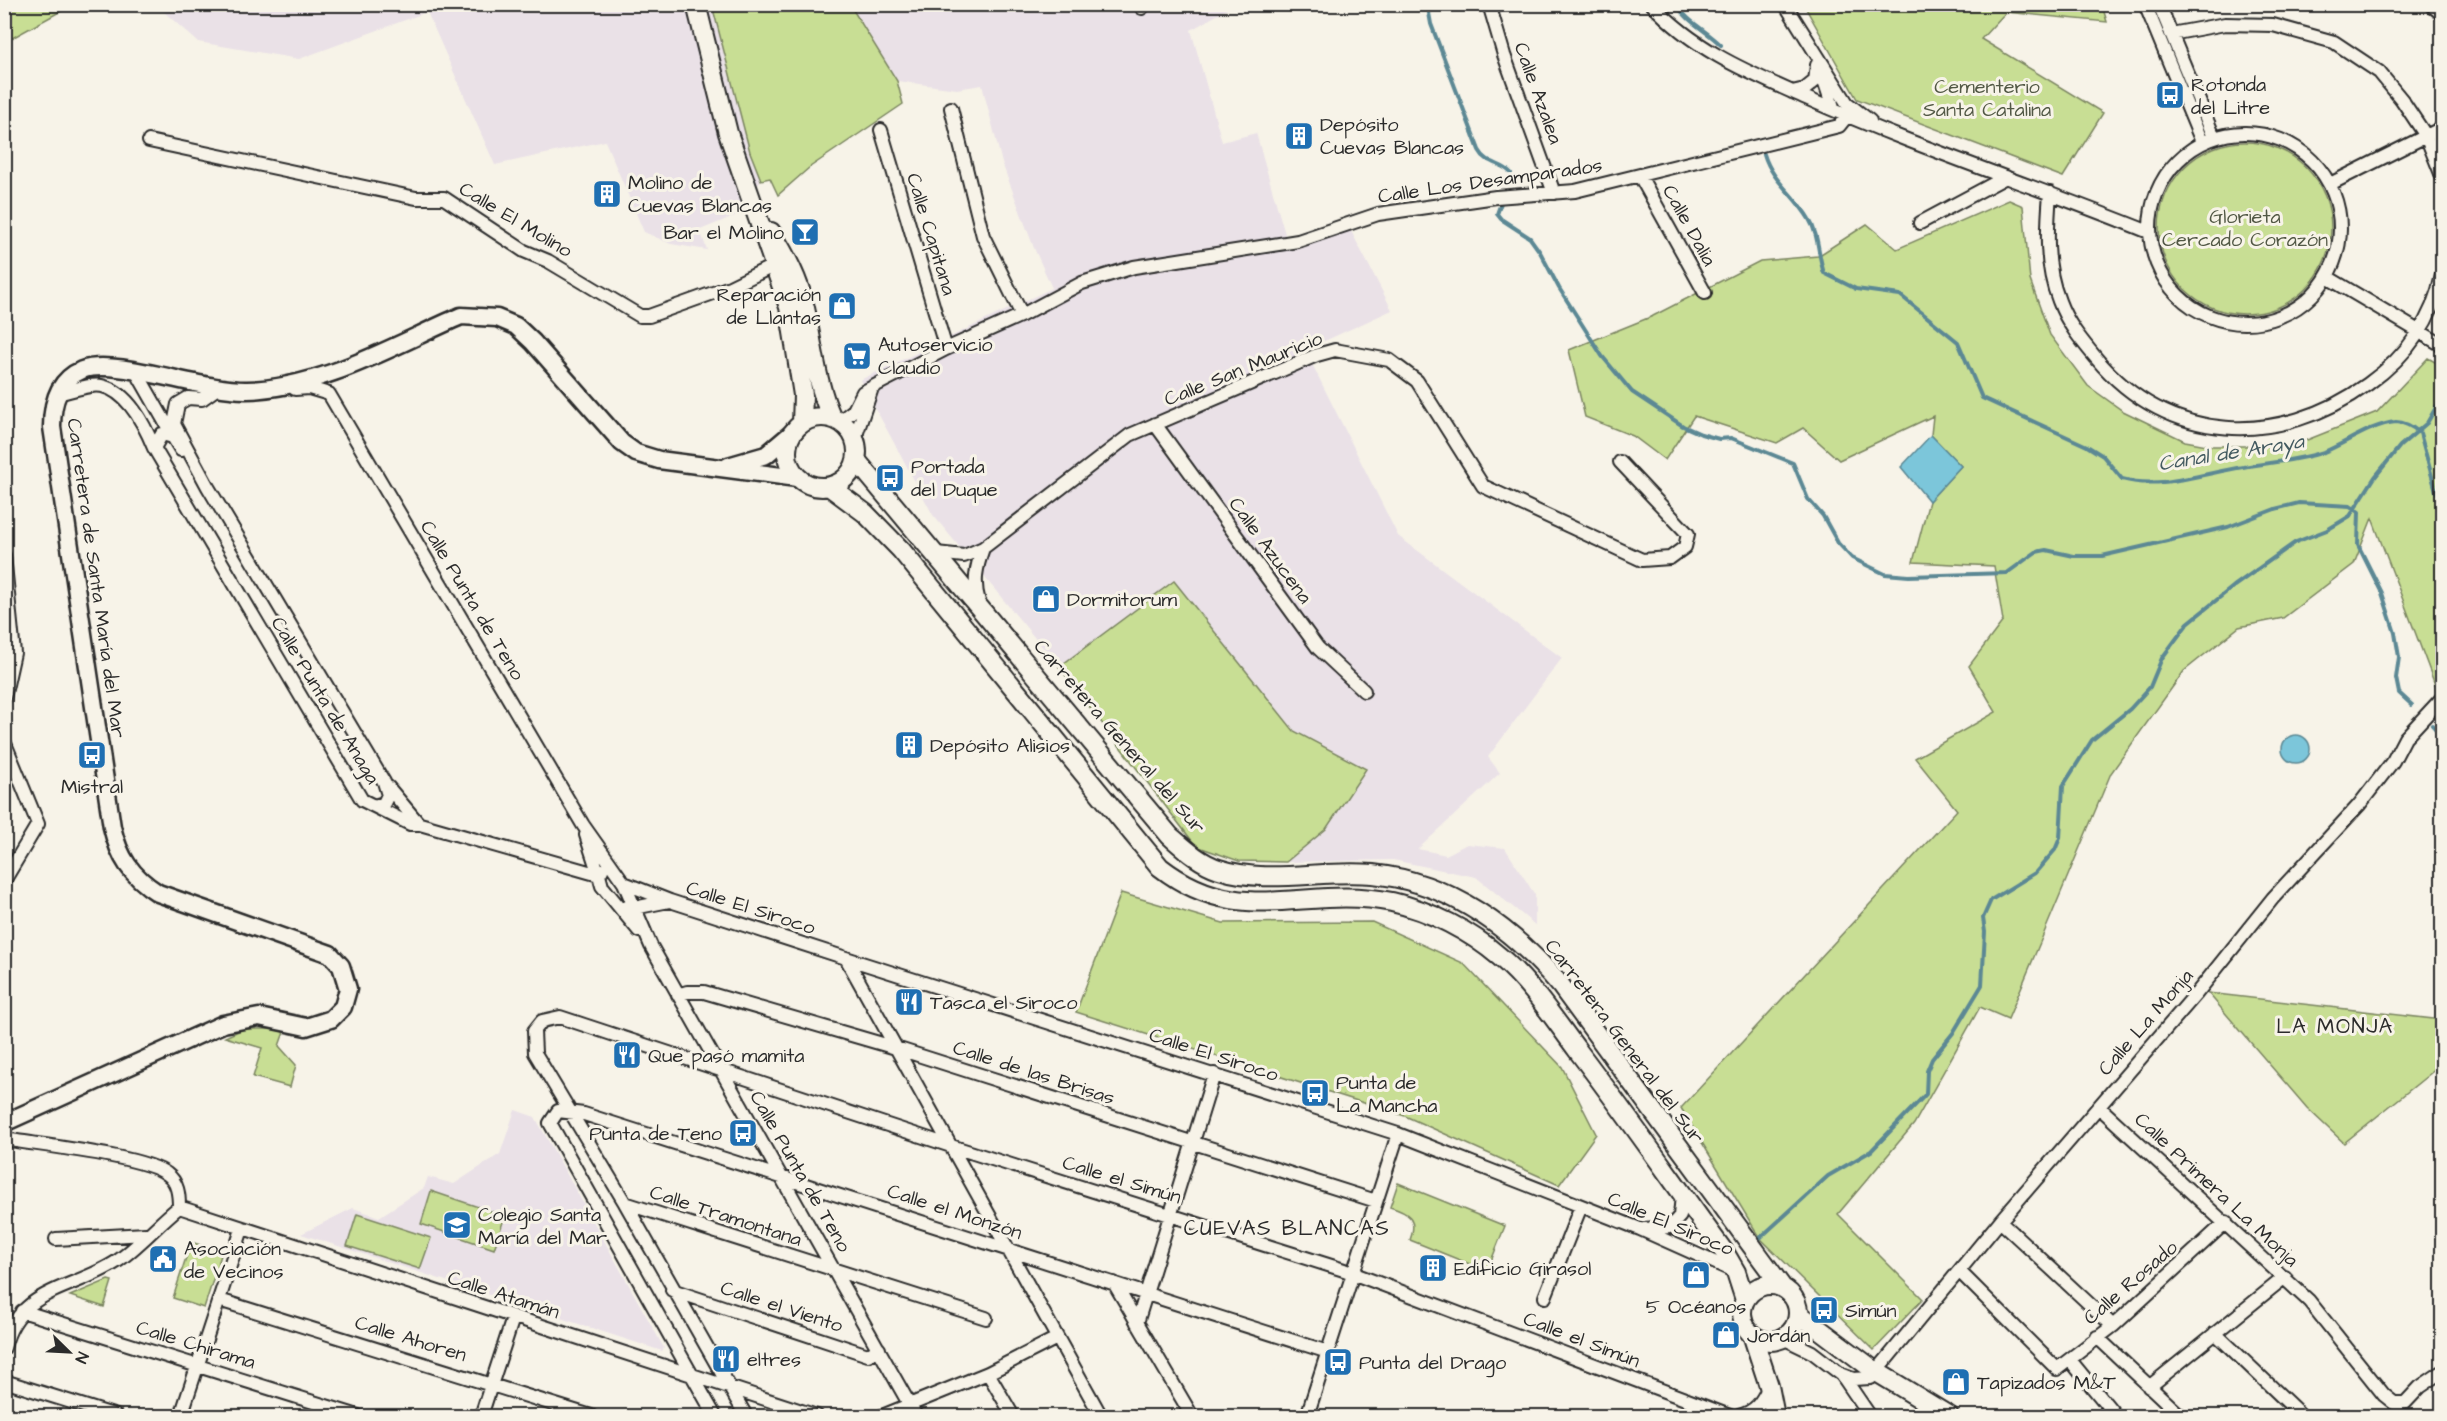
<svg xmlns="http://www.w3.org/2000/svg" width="2447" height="1421" viewBox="0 0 2447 1421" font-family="'Architects Daughter',sans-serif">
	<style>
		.built { fill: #eae1e7 }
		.green { fill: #c8de94; stroke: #7a8460; stroke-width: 1.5 }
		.water { fill: #7bc6da; stroke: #5b8894; stroke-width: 1.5 }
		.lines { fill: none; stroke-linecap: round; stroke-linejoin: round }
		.stream { stroke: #5b8894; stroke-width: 4 }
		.minor-casing { stroke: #2b2b2b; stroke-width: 16 }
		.secondary-casing { stroke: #2b2b2b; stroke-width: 21 }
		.primary-casing { stroke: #2b2b2b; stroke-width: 22 }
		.minor { stroke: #f7f3e8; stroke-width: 12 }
		.secondary { stroke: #f7f3e8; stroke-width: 16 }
		.primary { stroke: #f7f3e8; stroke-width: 18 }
		.labels { text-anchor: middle; stroke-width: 6; stroke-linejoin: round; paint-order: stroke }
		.poi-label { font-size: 20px; fill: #2b2b2b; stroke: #f7f3e8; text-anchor: start }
		.park-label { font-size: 20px; fill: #525845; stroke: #f7f3e8 }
		.street-label { font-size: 20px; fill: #2b2b2b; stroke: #f7f3e8 }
		.water-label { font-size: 21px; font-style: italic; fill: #435a60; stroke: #f7f3e8 }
		.neighbourhood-label { font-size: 21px; letter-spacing: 1.5px; fill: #2b2b2b; stroke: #f7f3e8 }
	</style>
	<rect width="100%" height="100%" fill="#f7f3e8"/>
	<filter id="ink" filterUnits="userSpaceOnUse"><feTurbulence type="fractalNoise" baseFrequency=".0167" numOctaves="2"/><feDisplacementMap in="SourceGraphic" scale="12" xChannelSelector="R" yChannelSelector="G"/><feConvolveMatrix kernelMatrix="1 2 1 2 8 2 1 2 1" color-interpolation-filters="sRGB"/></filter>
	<g filter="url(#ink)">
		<path class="built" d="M 156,5 L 712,5 L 750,152 L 761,180 L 737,215 L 700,230 L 707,250 L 671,244 L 644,232 L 605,141 L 495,165 L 427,12 L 299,59 L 198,42 Z
			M 850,5 L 1234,5 L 1191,30 L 1222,142 L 1256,133 L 1289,248 L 1351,231 L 1392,310 L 1305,350 L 1398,536 L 1562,658 L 1488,757 L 1500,773 L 1418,849 L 1446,855 L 1467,844 L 1505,848 L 1535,895 L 1535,925 L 1476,877 L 1393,860 L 1286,862 L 1326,829 L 1365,769 L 1294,731 L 1174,581 L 1059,667 L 933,515 L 860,380 L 1052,288 L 1034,248 L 1002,163 L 982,85 L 957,89 L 897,81 Z
			M 515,1110 L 535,1117 L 664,1348 L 662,1351 L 301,1234 L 353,1208 L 379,1217 L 424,1188 L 428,1177 L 454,1184 L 500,1154 Z"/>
		<path class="green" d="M 5,4 L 72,4 L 72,5 L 5,42 Z
			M 712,5 L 850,5 L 897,81 L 903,104 L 810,167 L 778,195 L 770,178 L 761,180 L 750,152 Z
			M 1804,5 L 2102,5 L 2107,22 L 2006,12 L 1981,39 L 2103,113 L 2063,177 L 1857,99 Z
			M2159 228a86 86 0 1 1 172 0a86 86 0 1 1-172 0Z
			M 2009,200 L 2023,206 L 2030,280 L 2050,335 L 2088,386 L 2123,411 L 2185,441 L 2212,446 L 2292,446 L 2377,412 L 2428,358 L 2442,366 L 2442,682 L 2437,690 L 2372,518 L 2354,564 L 2283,618 L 2239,627 L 2184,671 L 2111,773 L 2008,1019 L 1980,1007 L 1914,1124 L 1838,1214 L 1923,1299 L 1874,1350 L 1760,1238 L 1681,1108 L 1957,810 L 1915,758 L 1996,712 L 1969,666 L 2003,621 L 1994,566 L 1913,562 L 1929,501 L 1961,466 L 1931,435 L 1933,416 L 1839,460 L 1803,428 L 1777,443 L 1694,416 L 1665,460 L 1633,436 L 1585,417 L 1569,350 L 1653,316 L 1760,261 L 1818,256 L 1867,224 L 1897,249 Z
			M 1174,581 L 1294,731 L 1366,769 L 1326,829 L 1286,862 L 1239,861 L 1196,846 L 1059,667 Z
			M 1121,893 L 1223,923 L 1372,922 L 1463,963 L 1562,1067 L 1596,1134 L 1559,1185 L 1405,1116 L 1076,1012 Z
			M 2208,993 L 2442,1020 L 2442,1064 L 2344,1143 L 2307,1108 Z
			M 243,1029 L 273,1029 L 284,1032 L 279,1046 L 296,1065 L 290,1087 L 253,1077 L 262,1048 L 225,1037 Z
			M 1398,1183 L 1505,1226 L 1487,1271 L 1410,1240 C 1418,1218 1409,1213 1390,1207 Z
			M 431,1191 L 505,1216 L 494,1249 L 421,1224 Z
			M 357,1214 L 431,1238 L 420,1269 L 347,1246 Z
			M 191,1242 L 222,1252 L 204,1308 L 173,1298 Z
			M 108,1280 L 112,1281 L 104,1307 L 70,1296 Z"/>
		<path class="water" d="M 1931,435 L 1961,466 L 1929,501 L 1901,467 Z
			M2282 749a14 14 0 1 1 28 0a14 14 0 1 1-28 0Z"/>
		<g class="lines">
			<path class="stream" d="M 1434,4 L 1429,13 L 1431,24 L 1479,150 C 1487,165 1501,162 1511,173
				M 1676,4 C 1687,22 1706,30 1721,45
				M 1764,154 C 1772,181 1795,195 1809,219 C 1819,235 1818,256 1824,273 L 1856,289 L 1900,295 L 1958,342 L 1982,398 L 2087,446 L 2103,456 L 2122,479 C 2161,490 2204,473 2243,467 C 2271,462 2297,461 2324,452 C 2346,443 2372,424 2396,422 C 2405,422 2413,427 2420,433 L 2436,491 L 2442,502
				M 1502,200 L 1497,214 L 1501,219 L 1530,238 L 1540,252 L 1559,288 L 1602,356 L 1632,392 L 1683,426 L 1701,434 L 1719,439 L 1731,438 L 1793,463 L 1808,499 L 1823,516 L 1838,543 L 1852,558 L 1885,574 L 1909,576 L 2007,573 L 2036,552 L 2046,550 L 2074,556 L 2102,556 L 2228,527 L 2275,509 L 2299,503 L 2350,506 L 2359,512 L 2358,545 L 2382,593 L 2395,633 L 2399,657 L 2396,678 L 2399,693 L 2412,705
				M 2432,725 L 2442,736
				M 1760,1238 L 1828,1176 L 1871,1151 L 1926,1094 L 1927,1071 L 1932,1059 L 1953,1033 L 1982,985 L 1985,932 L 1983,918 L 1991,900 L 2035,873 L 2055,850 L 2060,838 L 2063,786 L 2092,740 L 2130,709 L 2150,687 L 2162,658 L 2188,623 L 2234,586 L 2296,542 L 2327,530 L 2350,516 L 2375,477 L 2400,446 L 2427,423 L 2442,397"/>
			<g class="minor-casing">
				<path id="minor" d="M 1141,4 L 1142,8
					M 1489,4 L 1504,55 L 1554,193
					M 1652,4 C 1695,51 1750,73 1806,98 C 1918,148 2035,186 2149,232
					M 1785,4 L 1847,103 L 1870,121
					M 2145,4 L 2202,142
					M 2159,4 L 2214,137
					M 2430,4 L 2442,14
					M 2171,34 L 2225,24 L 2273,25 L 2334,42 L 2379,72 L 2402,100 L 2426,136 L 2442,176
					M 1822,74 L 1834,110
					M 1792,92 L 1805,89 L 1815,81 L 1817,65
					M 951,108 L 983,236 L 1022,315
					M 881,130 L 946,349
					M2150 228a95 95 0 1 1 190 0a95 95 0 1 1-190 0Z
					M 149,141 L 416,198 L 444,198 L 524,251 L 548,261 L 640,316 L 649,316 L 730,287 L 775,265
					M 1640,176 L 1705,293
					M 2330,184 L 2442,128
					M 2050,193 C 2047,230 2045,266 2059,301 C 2067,323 2081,340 2096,358 C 2168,445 2280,448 2368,384 C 2406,357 2433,320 2442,274
					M 1920,223 L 2006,177
					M 2327,277 L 2442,345
					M 137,373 L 173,436
					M 216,389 L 202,399 L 188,398 L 178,404 L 174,424 L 208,487 L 384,782 L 388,795 L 384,803 L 374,806
					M 295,389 L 309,388 L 329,394
					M 57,394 C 69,392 90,383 102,386 C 129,392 145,426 154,448 L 362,800 L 410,824 L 420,824 L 599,875
					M 329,394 L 583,825 L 624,883 L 651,946 L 916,1416
					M 840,421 L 854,410 L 863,392 L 946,349 L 1022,315 L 1082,283 L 1134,267 L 1298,241 L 1378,214 L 1496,197 L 1575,191 L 1839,126 L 1847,116
					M 1155,424 L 1318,648 L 1364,691
					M 855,438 L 872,388
					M 154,448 L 162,434 L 173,437 L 181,450
					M 936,553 L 964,556 L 983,548 L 1130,435 L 1317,355 L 1335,350 L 1389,360 L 1417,381 L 1483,486 L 1642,560 L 1670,558 L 1685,547 L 1688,534 L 1620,462
					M 4,555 L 14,653 L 4,698
					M 979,602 C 973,582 976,568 983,548
					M 4,741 L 38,824 L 4,881
					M 388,787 L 419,824
					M 586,835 L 599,875
					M 602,870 L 599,875 L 602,886 L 639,931
					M 624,883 L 670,901 L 846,958 L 1398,1134 L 1640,1229 L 1736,1272
					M 627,907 L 634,908 L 669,901
					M 846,958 L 1101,1416
					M 678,995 L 687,992 L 704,992 L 896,1048 L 1376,1201
					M 2099,1107 L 2309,1301 L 2384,1395 L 2394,1403 L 2405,1403 L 2420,1387 L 2442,1372
					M 4,1139 C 38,1145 145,1156 167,1174 C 178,1182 179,1195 179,1207 C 159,1223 136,1249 116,1262 C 73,1290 18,1288 4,1348
					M 625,1203 L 986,1318
					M 179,1207 L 817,1416
					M 2000,1221 L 2113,1326
					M 1644,1229 L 1670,1227 L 1680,1216 L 1682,1195
					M 56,1239 L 146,1234
					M 1959,1271 L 2057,1369 L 2113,1326 L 2226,1222
					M 1114,1283 L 1192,1416
					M 672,1290 L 868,1355 L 879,1349
					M 1545,1297 L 1581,1206
					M 219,1300 L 591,1416
					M 22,1311 L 358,1416
					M 1137,1323 L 1214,1074
					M 2215,1333 L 2302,1416
					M 2097,1337 L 2181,1416
					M 1783,1338 L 1812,1352 L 1842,1375 L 1870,1416
					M 2070,1360 L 2116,1416
					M 988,1373 L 1013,1416
					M 1842,1375 L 1853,1379 L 1871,1378 L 2000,1221 L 2196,994 L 2273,898 L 2359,805 L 2393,761 L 2405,738 L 2442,698
					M 4,1381 L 116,1416
					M 2149,1387 L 2285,1277
					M 181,1416 L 242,1229
					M 481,1416 L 513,1318
					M 715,1416 L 550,1123 L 558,1111 L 584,1114 L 1328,1352
					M 746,1416 L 625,1203 L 535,1053 L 534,1031 L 542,1021 L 560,1017 L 951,1146 L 1344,1270 L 1730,1416
					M 882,1416 L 988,1373 L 1057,1338
					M 1307,1416 L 1398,1134
					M 1739,1416 C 1756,1411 1761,1403 1769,1387"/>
			</g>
			<g class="secondary-casing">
				<path id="secondary" d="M 728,466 L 766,455 L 792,433
					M 4,1123 L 223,1024 L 259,1017 L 306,1027 L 331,1019 L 343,1007 L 348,989 L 341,966 L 330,954 L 158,893 C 131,876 119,857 112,827 L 52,427 C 52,403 58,380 82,370 C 116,357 202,391 247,390 C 322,388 394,345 461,316 L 497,318 L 516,326 L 533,342 L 622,443 L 636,453 L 659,460 L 797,478"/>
			</g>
			<g class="primary-casing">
				<path id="primary" d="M 696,4 L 728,133 L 789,307 L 803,395 L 802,423
					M 771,232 C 786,256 799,280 805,308 C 813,345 816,383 832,418
					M787 452a35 35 0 1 1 70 0a35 35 0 1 1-70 0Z
					M 857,461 L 1170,836 C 1185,849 1200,863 1219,869 C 1268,885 1322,869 1373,874 C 1450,882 1513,929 1561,986 L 1782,1287
					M 830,487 L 865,513 L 901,550 L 1160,867 C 1241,930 1305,884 1392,902 C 1431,911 1470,931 1500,957 C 1531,983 1554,1019 1578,1051 C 1629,1118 1676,1186 1725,1253 L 1736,1272 L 1745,1300
					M1742 1313a28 28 0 1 1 56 0a28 28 0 1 1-56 0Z
					M 1799,1314 L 1875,1371 L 1949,1416
					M 1752,1334 L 1769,1386 L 1775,1416"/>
			</g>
			<use href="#minor" class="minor"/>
			<use href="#secondary" class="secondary"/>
			<use href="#primary" class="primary"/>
		</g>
	</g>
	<defs>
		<g id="bus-square" transform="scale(1.5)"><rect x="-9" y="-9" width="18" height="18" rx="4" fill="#1f6fb2" stroke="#f7f3e8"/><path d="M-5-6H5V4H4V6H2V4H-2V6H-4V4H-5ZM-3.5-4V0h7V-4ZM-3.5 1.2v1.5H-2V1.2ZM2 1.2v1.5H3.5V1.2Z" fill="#fff"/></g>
		<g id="building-square" transform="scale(1.5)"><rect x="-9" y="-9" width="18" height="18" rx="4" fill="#1f6fb2" stroke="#f7f3e8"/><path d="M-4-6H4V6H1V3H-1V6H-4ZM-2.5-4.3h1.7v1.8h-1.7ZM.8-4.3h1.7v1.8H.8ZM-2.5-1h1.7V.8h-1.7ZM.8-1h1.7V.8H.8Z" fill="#fff"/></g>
		<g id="bar-square" transform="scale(1.5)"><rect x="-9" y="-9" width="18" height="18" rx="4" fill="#1f6fb2" stroke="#f7f3e8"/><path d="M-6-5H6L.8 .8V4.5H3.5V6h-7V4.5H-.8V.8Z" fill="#fff"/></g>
		<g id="shop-square" transform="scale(1.5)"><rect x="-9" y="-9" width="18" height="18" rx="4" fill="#1f6fb2" stroke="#f7f3e8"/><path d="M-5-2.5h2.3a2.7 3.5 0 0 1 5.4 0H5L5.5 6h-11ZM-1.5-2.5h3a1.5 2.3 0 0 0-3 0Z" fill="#fff"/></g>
		<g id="supermarket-square" transform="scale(1.5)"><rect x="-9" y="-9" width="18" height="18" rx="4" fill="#1f6fb2" stroke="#f7f3e8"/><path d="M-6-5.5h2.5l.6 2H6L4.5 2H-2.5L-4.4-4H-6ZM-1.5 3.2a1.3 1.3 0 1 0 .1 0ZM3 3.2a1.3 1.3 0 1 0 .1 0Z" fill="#fff"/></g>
		<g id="restaurant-square" transform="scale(1.5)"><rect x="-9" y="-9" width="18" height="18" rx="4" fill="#1f6fb2" stroke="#f7f3e8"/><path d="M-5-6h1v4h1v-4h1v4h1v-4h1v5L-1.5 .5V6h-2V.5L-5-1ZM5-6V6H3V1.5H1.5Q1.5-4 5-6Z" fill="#fff"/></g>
		<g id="school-square" transform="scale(1.5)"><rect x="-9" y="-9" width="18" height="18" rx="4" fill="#1f6fb2" stroke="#f7f3e8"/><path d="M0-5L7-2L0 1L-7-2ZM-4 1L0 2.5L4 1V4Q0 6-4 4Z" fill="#fff"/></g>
		<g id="civic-square" transform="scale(1.5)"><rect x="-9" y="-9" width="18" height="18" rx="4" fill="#1f6fb2" stroke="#f7f3e8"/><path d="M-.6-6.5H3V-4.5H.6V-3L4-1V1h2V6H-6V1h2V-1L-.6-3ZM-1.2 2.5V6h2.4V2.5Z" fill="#fff"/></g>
	</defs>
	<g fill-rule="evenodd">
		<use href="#bus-square" x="2170" y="95"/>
		<use href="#building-square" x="1299" y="136"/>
		<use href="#building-square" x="607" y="194"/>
		<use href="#bar-square" x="805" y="232"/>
		<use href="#shop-square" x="842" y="306"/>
		<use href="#supermarket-square" x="857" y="356"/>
		<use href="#bus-square" x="890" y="478"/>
		<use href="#shop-square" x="1046" y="599"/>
		<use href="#building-square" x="909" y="745"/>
		<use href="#bus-square" x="92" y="755"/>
		<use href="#restaurant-square" x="909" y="1002"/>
		<use href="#restaurant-square" x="627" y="1055"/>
		<use href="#bus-square" x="1315" y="1093"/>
		<use href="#bus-square" x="743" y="1133"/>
		<use href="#school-square" x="457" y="1225"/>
		<use href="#civic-square" x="163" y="1259"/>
		<use href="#building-square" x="1433" y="1268"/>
		<use href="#shop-square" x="1696" y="1275"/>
		<use href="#bus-square" x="1824" y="1310"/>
		<use href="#shop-square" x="1726" y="1335"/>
		<use href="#restaurant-square" x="726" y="1359"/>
		<use href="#bus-square" x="1338" y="1362"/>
		<use href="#shop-square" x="1956" y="1382"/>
	</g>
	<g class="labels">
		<g class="poi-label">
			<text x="2191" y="91">Rotonda<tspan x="2191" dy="23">del Litre</tspan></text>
			<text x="1320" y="131">Depósito<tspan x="1320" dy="23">Cuevas Blancas</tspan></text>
			<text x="628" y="189">Molino de<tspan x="628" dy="23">Cuevas Blancas</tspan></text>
			<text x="784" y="239" text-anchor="end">Bar el Molino</text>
			<text x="821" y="301" text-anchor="end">Reparación<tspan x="821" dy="23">de Llantas</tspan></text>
			<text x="878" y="351">Autoservicio<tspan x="878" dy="23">Claudio</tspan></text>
			<text x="911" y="473">Portada<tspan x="911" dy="23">del Duque</tspan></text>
			<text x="1067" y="606">Dormitorum</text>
			<text x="930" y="752">Depósito Alisios</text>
			<text x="92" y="793" text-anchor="middle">Mistral</text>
			<text x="930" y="1009">Tasca el Siroco</text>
			<text x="648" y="1062">Que pasó mamita</text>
			<text x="1336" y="1089">Punta de<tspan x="1336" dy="23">La Mancha</tspan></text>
			<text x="722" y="1140" text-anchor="end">Punta de Teno</text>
			<text x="478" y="1221">Colegio Santa<tspan x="478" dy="23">María del Mar</tspan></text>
			<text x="184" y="1255">Asociación<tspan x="184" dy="23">de Vecinos</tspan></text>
			<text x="1454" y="1275">Edificio Girasol</text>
			<text x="1696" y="1313" text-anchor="middle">5 Océanos</text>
			<text x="1845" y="1317">Simún</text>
			<text x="1747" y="1342">Jordán</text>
			<text x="747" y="1366">eltres</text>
			<text x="1359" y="1369">Punta del Drago</text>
			<text x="1977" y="1389">Tapizados M&amp;T</text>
		</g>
		<g class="park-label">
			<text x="1987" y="93">Cementerio<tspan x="1987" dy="23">Santa Catalina</tspan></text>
			<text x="2245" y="223">Glorieta<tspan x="2245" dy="23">Cercado Corazón</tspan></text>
		</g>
		<g class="street-label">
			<text transform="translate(1539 93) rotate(70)" y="7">Calle Azalea</text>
			<text transform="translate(1490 180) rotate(-8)" y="7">Calle Los Desamparados</text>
			<text transform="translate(516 219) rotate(31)" y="7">Calle El Molino</text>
			<text transform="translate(1690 225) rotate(61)" y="7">Calle Dalia</text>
			<text transform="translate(932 234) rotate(73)" y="7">Calle Capitana</text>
			<text transform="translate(1243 368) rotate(-22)" y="7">Calle San Mauricio</text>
			<text transform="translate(1271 550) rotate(54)" y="7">Calle Azucena</text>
			<text transform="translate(97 578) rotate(82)" y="7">Carretera de Santa María del Mar</text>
			<text transform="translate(473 600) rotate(59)" y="7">Calle Punta de Teno</text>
			<text transform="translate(326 700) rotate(59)" y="7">Calle Punta de Anaga</text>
			<text transform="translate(1120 736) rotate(49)" y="7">Carretera General del Sur</text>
			<text transform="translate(751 907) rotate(18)" y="7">Calle El Siroco</text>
			<text transform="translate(2145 1022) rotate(-49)" y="7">Calle La Monja</text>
			<text transform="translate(1625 1041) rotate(53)" y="7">Carretera General del Sur</text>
			<text transform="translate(1214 1054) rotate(18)" y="7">Calle El Siroco</text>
			<text transform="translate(1034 1072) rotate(18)" y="7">Calle de las Brisas</text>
			<text transform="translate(801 1171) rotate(60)" y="7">Calle Punta de Teno</text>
			<text transform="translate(1122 1179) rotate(17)" y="7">Calle el Simún</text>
			<text transform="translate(2217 1189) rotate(43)" y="7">Calle Primera La Monja</text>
			<text transform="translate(955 1211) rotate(18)" y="7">Calle el Monzón</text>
			<text transform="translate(726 1215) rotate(18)" y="7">Calle Tramontana</text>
			<text transform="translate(1671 1223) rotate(23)" y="7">Calle El Siroco</text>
			<text transform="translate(2130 1282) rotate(-41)" y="7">Calle Rosado</text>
			<text transform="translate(504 1294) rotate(18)" y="7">Calle Atamán</text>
			<text transform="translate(782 1306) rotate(18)" y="7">Calle el Viento</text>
			<text transform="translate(411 1338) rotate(17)" y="7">Calle Ahoren</text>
			<text transform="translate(1582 1339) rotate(21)" y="7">Calle el Simún</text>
			<text transform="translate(196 1344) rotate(17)" y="7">Calle Chirama</text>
		</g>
		<g class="water-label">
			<text transform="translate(2231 452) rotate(-9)" y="7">Canal de Araya</text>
		</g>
		<g class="neighbourhood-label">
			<text x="2335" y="1033">LA MONJA</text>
			<text x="1287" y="1235">CUEVAS BLANCAS</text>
		</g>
	</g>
	<rect width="2447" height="1421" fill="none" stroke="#f7f3e8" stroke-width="24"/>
	<rect x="12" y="12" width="2423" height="1397" fill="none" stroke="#2b2b2b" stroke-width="2" filter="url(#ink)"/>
	<g transform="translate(69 1352) rotate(114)" stroke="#f7f3e8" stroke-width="4.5" paint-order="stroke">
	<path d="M0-4.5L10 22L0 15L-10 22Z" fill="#2b2b2b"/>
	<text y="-9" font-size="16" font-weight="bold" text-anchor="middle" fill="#2b2b2b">N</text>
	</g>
</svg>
